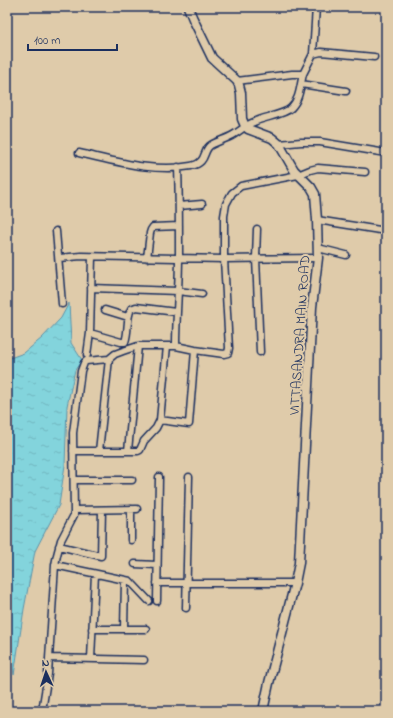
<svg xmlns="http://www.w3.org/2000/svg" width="393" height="718" viewBox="0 0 393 718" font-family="'Indie Flower',sans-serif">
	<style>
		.water { fill: url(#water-ripples); stroke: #5992aa }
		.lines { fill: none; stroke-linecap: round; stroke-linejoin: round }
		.street-casing { stroke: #1b2f5e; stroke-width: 9 }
		.secondary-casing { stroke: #1b2f5e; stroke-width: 11 }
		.street { stroke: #dfcbaa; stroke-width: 6 }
		.secondary { stroke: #dfcbaa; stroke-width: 8 }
		.labels { text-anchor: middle; stroke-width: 4; stroke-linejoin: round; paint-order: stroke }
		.street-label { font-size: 14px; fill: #1b2f5e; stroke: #dfcbaa }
	</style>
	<defs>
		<pattern id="water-ripples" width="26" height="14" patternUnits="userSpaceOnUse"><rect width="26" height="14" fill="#83d4dc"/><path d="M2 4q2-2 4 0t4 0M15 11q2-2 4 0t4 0" fill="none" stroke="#71b6bf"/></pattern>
	</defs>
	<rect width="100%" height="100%" fill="#dfcbaa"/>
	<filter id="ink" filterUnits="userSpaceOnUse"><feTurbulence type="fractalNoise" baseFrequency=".025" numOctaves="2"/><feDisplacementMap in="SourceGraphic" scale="8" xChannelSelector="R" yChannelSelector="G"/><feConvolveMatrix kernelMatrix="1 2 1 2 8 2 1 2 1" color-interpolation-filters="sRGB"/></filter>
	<g filter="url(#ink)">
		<path class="water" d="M 69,303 L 71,343 L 82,360 L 75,370 L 67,406 L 65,465 L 59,505 L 35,551 L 24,609 L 14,675 L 7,631 L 7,359 L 24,353 L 42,338 L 61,318 Z"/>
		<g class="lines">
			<g class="street-casing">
				<path id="street" d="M 313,54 L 316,7
					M 237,81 L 292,74 L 303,74 L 313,54 L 321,52 L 374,57
					M 301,84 L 346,91
					M 279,144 L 301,142 L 320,142 L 386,153
					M 79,153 C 115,161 154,173 191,166 C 208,163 202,150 211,145 C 218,141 226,139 233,135 C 240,131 246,125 254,122 C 263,117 284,115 291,108 C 300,99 300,86 303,74
					M 179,206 L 202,204
					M 317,220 L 386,231
					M 257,229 L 256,258 L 260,352
					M 56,231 L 62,304
					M 318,248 L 346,255
					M 59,258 L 81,256 L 224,259 L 318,258
					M 147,258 L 150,233 L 151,230 L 153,227 L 179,226
					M 91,288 L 178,291 L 202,294
					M 105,310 L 128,317
					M 90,333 L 121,342 L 125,342 C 129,331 126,319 131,309 L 136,307 L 176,312
					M 176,346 C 176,316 179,286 179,257 C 179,227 179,197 178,167
					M 87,355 L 90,333 L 92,257
					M 160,420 L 189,424 L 195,350
					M 73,451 L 138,451 L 140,450 L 144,441 L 156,428 L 160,420 L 167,346
					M 99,451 L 109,359
					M 128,451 L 138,346
					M 74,480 L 132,480
					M 131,509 L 131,540
					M 74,510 L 137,509
					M 59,546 L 101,556 L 102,510
					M 135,564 L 157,565
					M 55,565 L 130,581 L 149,601
					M 157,583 L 295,583
					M 157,601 L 159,477
					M 186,608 L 189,477
					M 92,629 L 146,629
					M 124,629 L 125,580
					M 49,658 L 144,660
					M 91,659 L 95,574
					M 42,711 L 48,674 L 55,565 L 57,555 L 61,540 L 74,515 L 73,433 L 81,371 L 84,363 L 86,361 L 109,359 L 115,354 L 123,351 L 138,346 L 176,346 L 195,350 L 224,354 L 228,353 L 229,348 L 224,259 L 224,216 L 226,204 L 232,193 L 241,186 L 298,175 L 310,170 L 318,168 L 365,172"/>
			</g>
			<g class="secondary-casing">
				<path id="secondary" d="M 188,7 L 193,19 L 212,58 L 237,81 L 239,85 L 241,93 L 242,119 L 245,126 L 248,129 L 272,138 L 279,144 L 294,170 L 311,187 L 315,194 L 317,220 L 318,258 L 312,307 L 299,563 L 295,583 L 269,683 L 263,711"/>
			</g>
			<use href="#street" class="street"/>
			<use href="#secondary" class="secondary"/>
		</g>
	</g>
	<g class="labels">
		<g class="street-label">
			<text transform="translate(299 335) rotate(-86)" y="5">VITTASANDRA MAIN ROAD</text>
		</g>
	</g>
	<rect width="393" height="718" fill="none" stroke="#dfcbaa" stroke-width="24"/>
	<rect x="12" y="12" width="369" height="694" fill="none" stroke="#1b2f5e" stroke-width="1.5" filter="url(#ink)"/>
	<g transform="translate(46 672) rotate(357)" stroke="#dfcbaa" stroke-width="3" paint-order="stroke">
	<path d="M0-3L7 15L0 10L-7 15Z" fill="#1b2f5e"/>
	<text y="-6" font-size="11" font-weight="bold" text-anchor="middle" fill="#1b2f5e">N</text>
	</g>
	<path d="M28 44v6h89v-6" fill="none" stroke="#1b2f5e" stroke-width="2"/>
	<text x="34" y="44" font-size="12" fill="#1b2f5e" stroke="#dfcbaa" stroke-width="3" paint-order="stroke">100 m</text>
</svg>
